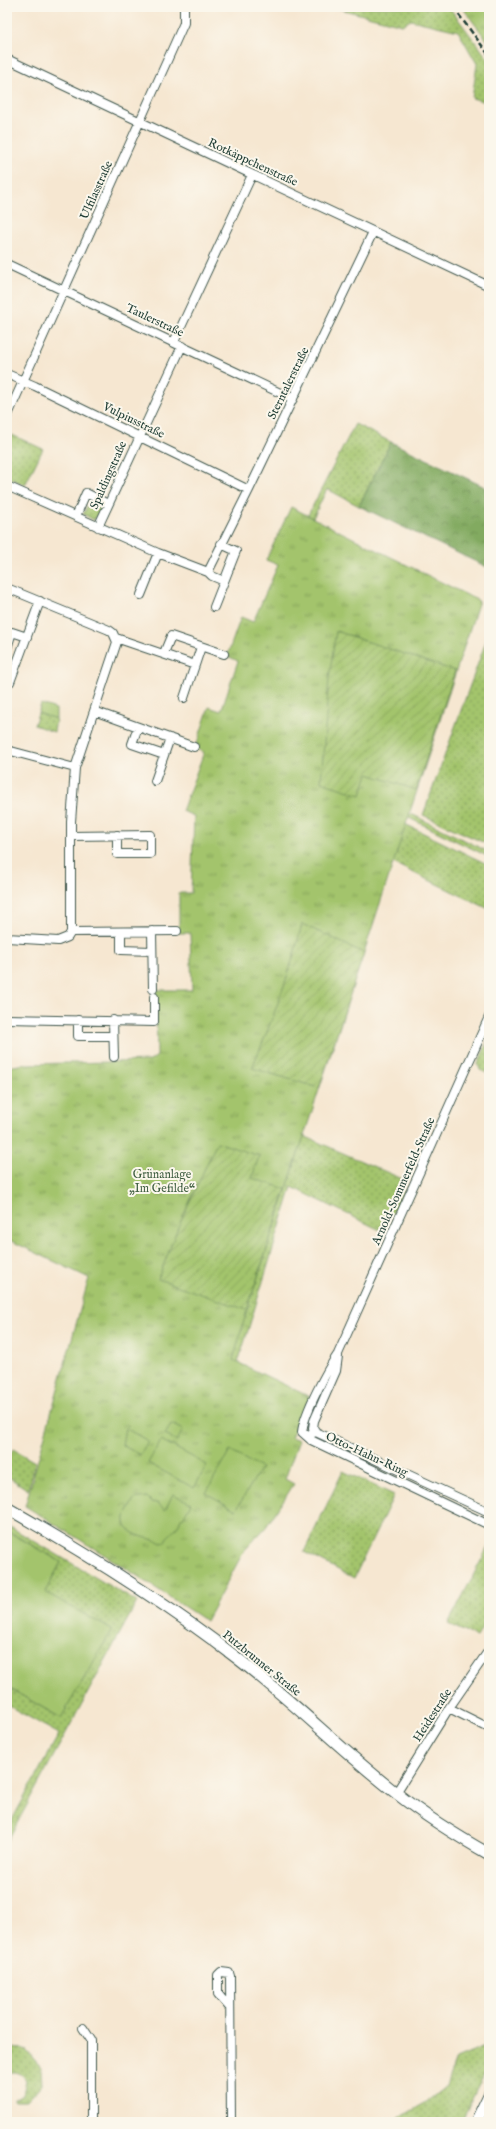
<svg xmlns="http://www.w3.org/2000/svg" width="496" height="2129" viewBox="0 0 496 2129" font-family="'IM FELL English',serif">
	<style>
		.grass { fill: url(#grass-dots); stroke: #618050 }
		.forest { fill: url(#forest-crowns); stroke: #50744a }
		.park { fill: url(#park-tufts); stroke: #618050 }
		.garden { fill: url(#garden-furrows); stroke: #618050 }
		.pitch { fill: #a3c46c; stroke: #618050 }
		.lines { fill: none; stroke-linecap: round; stroke-linejoin: round }
		.minor-casing { stroke: #3f564c; stroke-width: 10 }
		.secondary-casing { stroke: #3f564c; stroke-width: 13 }
		.minor { stroke: #fff; stroke-width: 8 }
		.secondary { stroke: #fff; stroke-width: 11 }
		.rail { stroke: #1f3d34; stroke-width: 2.5; stroke-dasharray: 6 3; stroke-linecap: butt }
		.labels { text-anchor: middle; stroke-width: 4; stroke-linejoin: round; paint-order: stroke }
		.street-label { font-size: 12px; fill: #1f3d34; stroke: #fbf7ec }
		.park-label { font-size: 12px; fill: #405f42; stroke: #fbf7ec }
	</style>
	<defs>
		<pattern id="grass-dots" width="8" height="8" patternUnits="userSpaceOnUse"><rect width="8" height="8" fill="#a3c46c"/><path d="M2 2h.1M6 6h.1" fill="none" stroke="#84a05a" stroke-width="1.8" stroke-linecap="round"/></pattern>
		<pattern id="forest-crowns" width="20" height="18" patternUnits="userSpaceOnUse"><rect width="20" height="18" fill="#82aa60"/><path d="M2 6a3 3 0 1 1 6 0M12 15a3 3 0 1 1 6 0" fill="none" stroke="#6a8c50"/></pattern>
		<pattern id="park-tufts" width="24" height="20" patternUnits="userSpaceOnUse"><rect width="24" height="20" fill="#a3c46c"/><path d="M3 7l-1-3M5 7V3M7 7l1-3M15 17l-1-3M17 17v-4M19 17l1-3" fill="none" stroke="#84a05a"/></pattern>
		<pattern id="garden-furrows" width="10" height="10" patternUnits="userSpaceOnUse"><rect width="10" height="10" fill="#a3c46c"/><path d="M-1 1l2-2M0 10L10 0M9 11l2-2" fill="none" stroke="#84a05a"/></pattern>
	</defs>
	<rect width="100%" height="100%" fill="#fbf7ec"/>
	<filter id="ink" filterUnits="userSpaceOnUse"><feTurbulence type="fractalNoise" baseFrequency=".025" numOctaves="2"/><feDisplacementMap in="SourceGraphic" scale="8" xChannelSelector="R" yChannelSelector="G"/><feConvolveMatrix kernelMatrix="1 2 1 2 8 2 1 2 1" color-interpolation-filters="sRGB"/></filter>
	<filter id="wash" filterUnits="userSpaceOnUse"><feTurbulence type="fractalNoise" baseFrequency=".012" numOctaves="4" result="noise"/><feDisplacementMap in="SourceGraphic" scale="16" xChannelSelector="R" yChannelSelector="G"/><feGaussianBlur stdDeviation="0.9" result="paint"/><feColorMatrix in="noise" values="0 0 0 0 0 0 0 0 0 0 0 0 0 0 0 0 0 1.4 0 .05"/><feComposite in="paint" operator="in"/></filter>
	<g filter="url(#wash)">
		<rect width="100%" height="100%" fill="#f6e7d1"/>
		<path class="grass" d="M 332,7 L 449,7 L 489,60 L 489,103 L 472,98 L 477,64 L 458,31 L 411,20 L 402,25 Z
			M 355,424 L 391,442 L 359,506 L 327,489 L 313,518 L 308,515 Z
			M 12,435 L 43,449 L 25,485 L 7,477 L 7,447 Z
			M 90,500 L 101,507 L 99,514 L 94,520 L 83,514 Z
			M 489,633 L 489,845 L 423,815 Z
			M 38,713 L 56,719 L 54,732 L 34,725 Z
			M 409,813 L 489,852 L 489,857 L 407,817 Z
			M 405,824 L 489,865 L 489,909 L 393,863 Z
			M 489,1038 L 489,1074 L 480,1070 L 478,1064 Z
			M 304,1136 L 407,1181 L 384,1232 L 292,1187 L 238,1363 L 232,1360 L 220,1301 L 247,1309 Z
			M 13,1449 L 35,1462 L 28,1490 L 7,1476 L 7,1460 Z
			M 343,1471 L 394,1495 L 354,1578 L 304,1552 Z
			M 7,1525 L 137,1602 L 7,1842 L 7,1829 L 59,1734 L 7,1705 L 7,1687 L 61,1718 L 44,1592 L 61,1562 L 7,1531 Z
			M 489,1545 L 489,1617 L 477,1637 L 448,1624 Z
			M 489,2045 L 489,2064 L 461,2122 L 392,2122 L 425,2103 L 446,2086 L 456,2059 Z
			M 7,2048 L 25,2049 L 41,2067 L 42,2085 L 27,2101 L 15,2101 L 15,2099 L 23,2094 L 26,2080 C 21,2072 16,2071 7,2073 Z"/>
		<path class="forest" d="M 391,442 L 489,489 L 489,568 L 359,506 Z"/>
		<path class="park" d="M 462,7 L 489,7 L 489,43 Z
			M 291,507 L 479,601 L 247,1310 L 233,1360 L 310,1397 L 291,1437 L 299,1440 L 285,1479 L 294,1484 L 266,1527 L 244,1551 L 206,1621 L 116,1562 L 25,1506 L 89,1278 L 7,1239 L 7,1067 L 26,1064 L 150,1061 L 157,1056 L 156,990 L 192,990 L 190,933 L 179,933 L 179,893 L 191,893 L 194,816 L 182,811 L 204,752 L 195,749 L 209,707 L 221,711 L 238,661 L 227,656 L 241,617 L 253,622 L 278,565 L 266,560 Z
			M 41,704 L 56,709 L 56,719 L 38,713 Z"/>
		<path class="garden" d="M 336,631 L 455,671 L 416,790 L 368,774 L 361,795 L 321,782 L 329,678 Z
			M 302,924 L 364,953 L 319,1088 L 252,1068 C 272,1021 290,974 302,924 Z
			M 217,1142 L 259,1156 L 252,1178 L 286,1189 L 247,1310 L 158,1279 L 178,1227 Z"/>
		<path class="pitch" d="M 171,1424 L 183,1430 L 177,1441 L 165,1435 Z
			M 125,1428 L 148,1441 L 140,1455 L 122,1445 Z
			M 161,1440 L 207,1465 L 194,1488 L 148,1463 Z
			M 230,1451 L 261,1468 L 236,1510 L 206,1493 Z
			M 173,1494 L 191,1503 L 183,1518 L 181,1518 C 178,1532 166,1534 165,1542 L 161,1543 C 154,1537 122,1538 125,1517 L 134,1499 L 147,1497 L 152,1502 L 157,1503 L 165,1510 Z
			M 7,1531 L 61,1562 L 45,1592 L 112,1630 L 61,1718 L 7,1687 Z"/>
	</g>
	<g filter="url(#ink)">
		<g class="lines">
			<g class="minor-casing">
				<path id="minor" d="M 7,59 L 489,286
					M 7,264 L 293,399
					M 174,342 L 252,175
					M 7,374 L 35,386 L 249,490
					M 7,417 L 184,23 L 184,7
					M 7,486 L 158,553 L 208,572 L 212,576 L 224,581
					M 76,516 L 86,493 L 108,504
					M 98,527 L 182,346
					M 208,572 L 249,490 L 373,232
					M 7,588 L 109,630 L 113,633 L 117,642 L 75,768 L 71,822 L 71,932 L 68,937 L 58,941 L 7,938
					M 141,595 L 158,553
					M 214,607 L 236,551 L 221,544
					M 116,638 L 195,665
					M 7,648 L 12,632 L 27,637
					M 164,653 L 171,636 L 224,654
					M 7,681 L 10,682 L 40,601
					M 184,698 L 201,647
					M 94,711 L 194,747
					M 138,727 L 132,744 L 164,755
					M 7,750 L 75,768
					M 155,781 L 170,738
					M 71,836 L 150,835 L 150,854 L 117,854 L 117,835
					M 152,931 L 153,989
					M 71,932 L 177,931
					M 121,932 L 121,950 L 152,951
					M 489,1017 L 338,1354 C 327,1370 304,1413 302,1432 L 311,1440 L 489,1525
					M 7,1019 L 154,1022 L 154,997
					M 78,1020 L 78,1036 L 113,1036
					M 113,1020 L 114,1057
					M 316,1432 L 313,1428 L 314,1421 L 336,1371 L 338,1356
					M 311,1440 L 310,1434 L 316,1432 L 489,1512
					M 449,1708 L 489,1728
					M 396,1793 L 449,1708 L 489,1650
					M 230,2008 L 218,1994 L 218,1975 L 221,1972 L 229,1973 L 230,1976 L 231,2122
					M 83,2028 L 91,2040 L 91,2122"/>
			</g>
			<g class="secondary-casing">
				<path id="secondary" d="M 7,1508 C 86,1553 165,1602 237,1658 C 292,1700 341,1750 396,1793 C 425,1816 457,1836 489,1854
					M 476,2122 L 489,2095"/>
			</g>
			<use href="#minor" class="minor"/>
			<use href="#secondary" class="secondary"/>
			<path class="rail" d="M 453,7 L 489,55"/>
		</g>
	</g>
	<g class="labels">
		<g class="street-label">
			<text transform="translate(253 162) rotate(25)" y="4">Rotkäppchenstraße</text>
			<text transform="translate(96 190) rotate(-66)" y="4">Ulfilasstraße</text>
			<text transform="translate(155 320) rotate(25)" y="4">Taulerstraße</text>
			<text transform="translate(288 383) rotate(-64)" y="4">Sterntalerstraße</text>
			<text transform="translate(134 420) rotate(26)" y="4">Vulpiusstraße</text>
			<text transform="translate(108 475) rotate(-66)" y="4">Spaldingstraße</text>
			<text transform="translate(403 1181) rotate(-66)" y="4">Arnold-Sommerfeld-Straße</text>
			<text transform="translate(367 1454) rotate(25)" y="4">Otto-Hahn-Ring</text>
			<text transform="translate(262 1663) rotate(39)" y="4">Putzbrunner Straße</text>
			<text transform="translate(432 1715) rotate(-57)" y="4">Heidestraße</text>
		</g>
		<g class="park-label">
			<text x="162" y="1178">Grünanlage<tspan x="162" dy="14">„Im Gefilde“</tspan></text>
		</g>
	</g>
	<rect width="496" height="2129" fill="none" stroke="#fbf7ec" stroke-width="24"/>
</svg>
